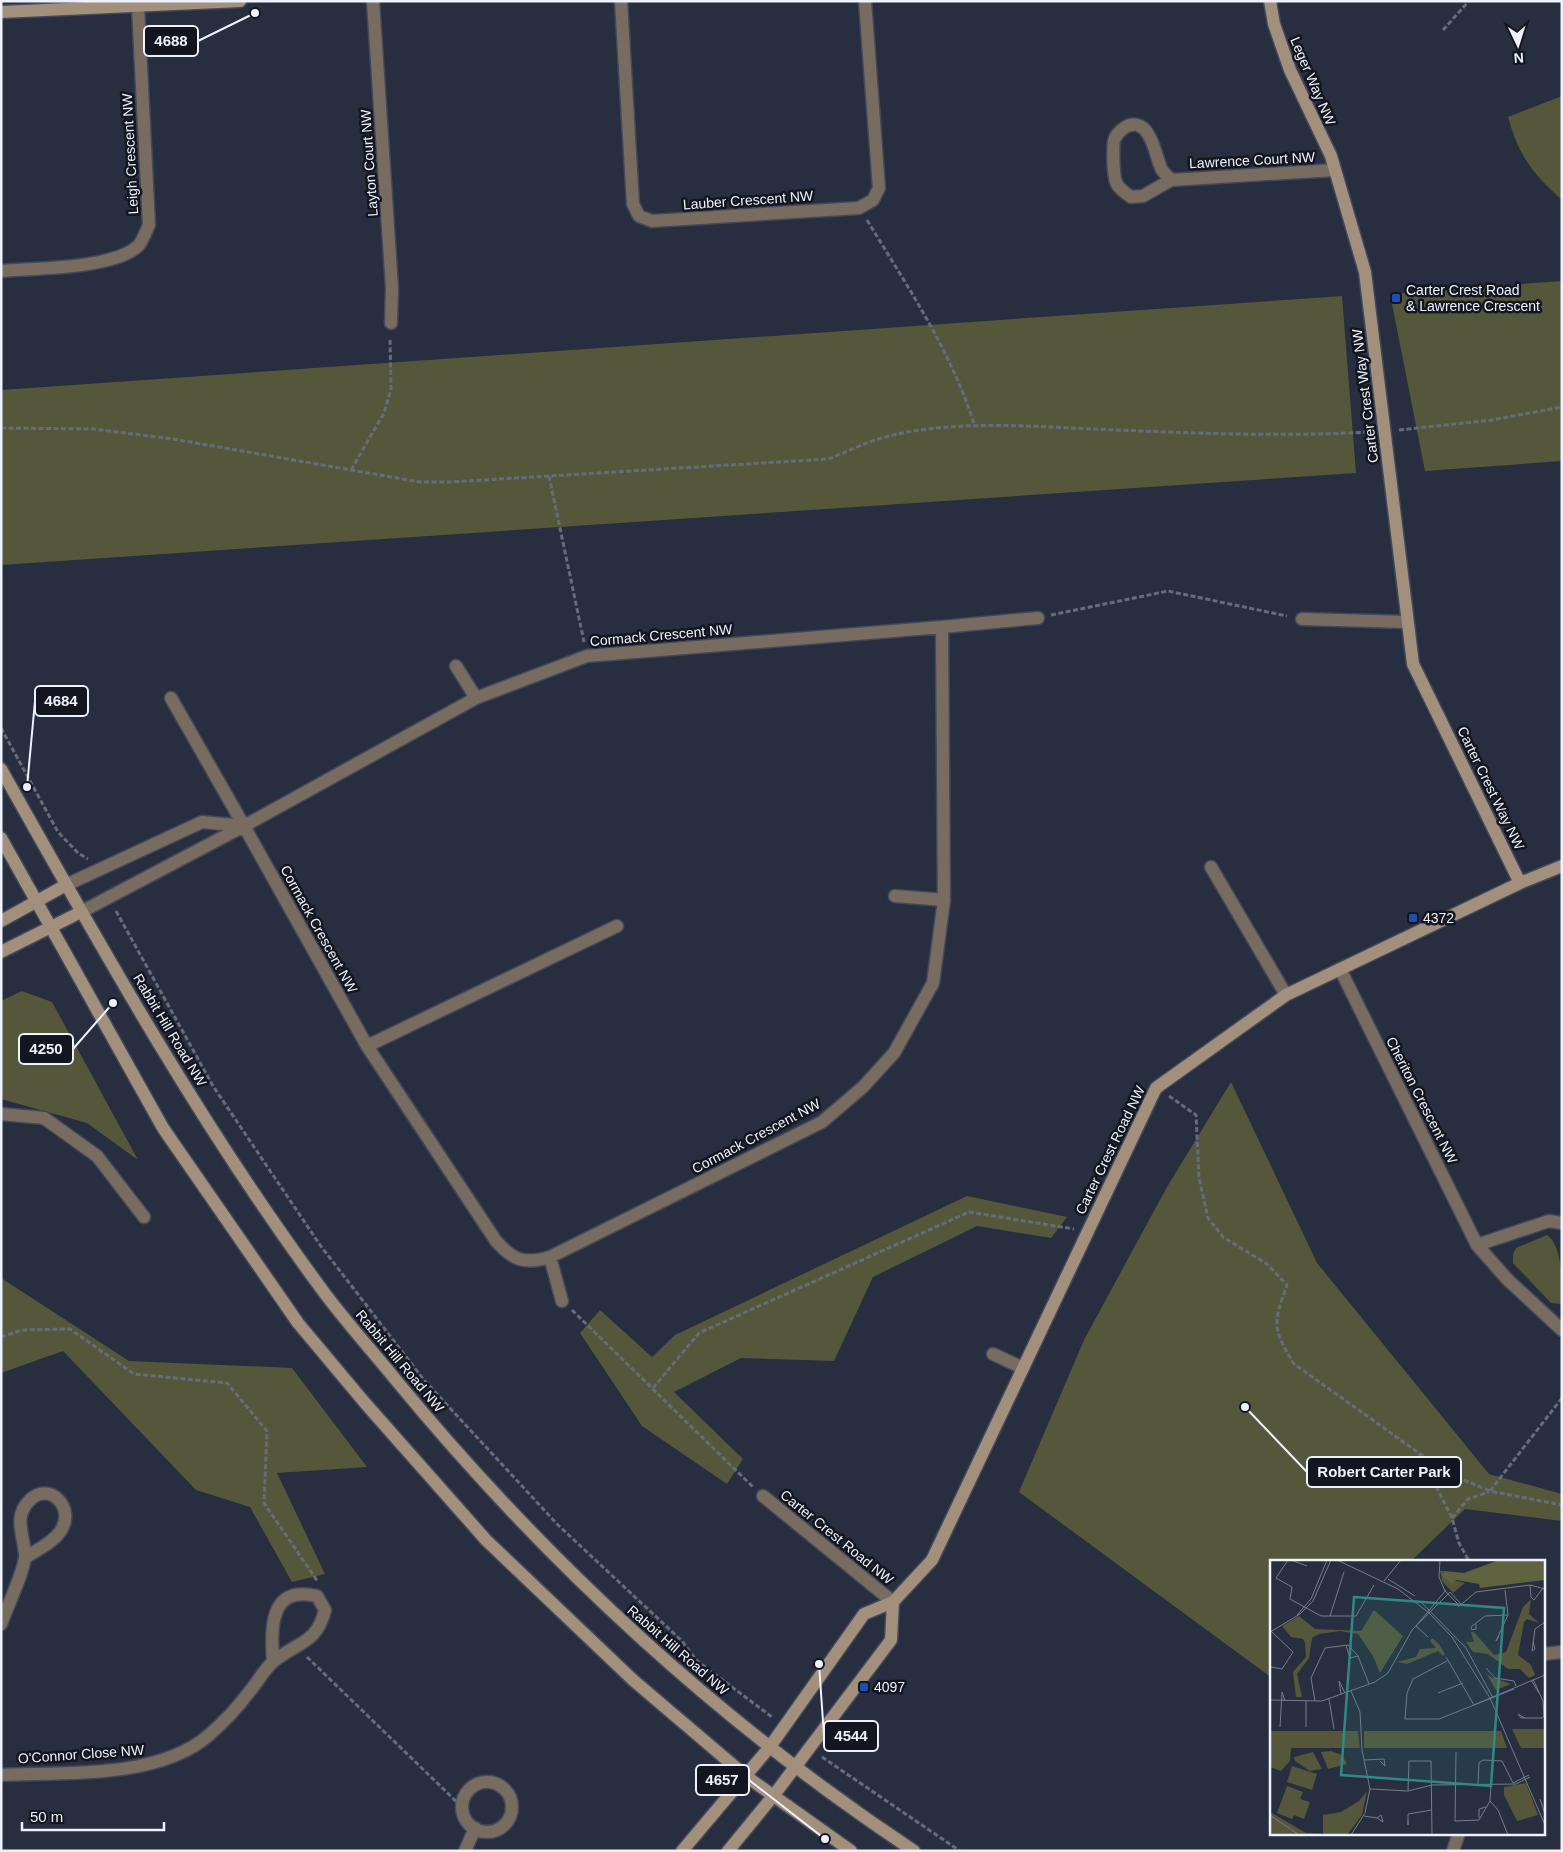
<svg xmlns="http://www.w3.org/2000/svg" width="1563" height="1852" viewBox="0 0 1563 1852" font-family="Helvetica,sans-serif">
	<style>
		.green { fill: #55573b }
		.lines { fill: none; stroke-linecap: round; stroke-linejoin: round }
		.street-casing { stroke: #43495a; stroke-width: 15 }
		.secondary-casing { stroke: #43495a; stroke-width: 15 }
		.path { stroke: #666c7c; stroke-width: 3; stroke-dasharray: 5 2.5; stroke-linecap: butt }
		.street { stroke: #786c61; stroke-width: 12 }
		.secondary { stroke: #a28f7c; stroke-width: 12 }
		.transit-dot { fill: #1a4fb4; stroke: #13161e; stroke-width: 2 }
		.labels { text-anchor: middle; stroke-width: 5; stroke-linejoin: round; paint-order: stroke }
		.street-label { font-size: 14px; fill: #edf2fe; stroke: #13161e }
		.poi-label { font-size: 14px; fill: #edf2fe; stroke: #13161e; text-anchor: start }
		.inset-road { fill: none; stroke: #767c8b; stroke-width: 1 }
		.view { fill: #308984; fill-opacity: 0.15; stroke: #308984; stroke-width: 2.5 }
		.inset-edge { fill: none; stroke: #edf2fe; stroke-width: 2.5 }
		.leader { fill: none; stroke: #edf2fe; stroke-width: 2 }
		.callout-dot { fill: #edf2fe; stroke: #13161e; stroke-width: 2 }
		.callout { fill: #13161e; stroke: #edf2fe; stroke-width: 2 }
		.callout-label { font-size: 15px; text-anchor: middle; font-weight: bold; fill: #edf2fe }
	</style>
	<rect width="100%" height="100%" fill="#272e3f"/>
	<path class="green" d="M 1562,96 L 1562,200 C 1532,173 1519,156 1508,117 Z
		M 1562,281 L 1562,461 L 1425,471 L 1390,294 Z
		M 1342,296 L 1356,473 L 1,565 L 1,390 Z
		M 22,991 L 52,1002 L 138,1160 L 87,1123 L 1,1099 L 1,1001 Z
		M 1231,1082 L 1317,1263 L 1489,1474 L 1562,1494 L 1562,1521 L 1465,1509 L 1411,1561 L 1272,1561 L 1272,1678 L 1019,1492 L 1084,1340 L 1167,1187 Z
		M 967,1196 L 1067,1217 L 1051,1238 L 977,1226 L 873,1277 L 834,1361 L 741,1358 L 674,1392 L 743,1459 L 727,1484 L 642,1426 L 580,1333 L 600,1310 L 652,1357 L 675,1335 Z
		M 1547,1235 C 1563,1246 1562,1283 1562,1304 L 1551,1303 L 1513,1263 L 1513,1254 L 1516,1248 Z
		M 1,1278 L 129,1361 L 292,1368 L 367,1467 L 277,1473 L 325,1574 L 292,1582 L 250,1507 L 196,1490 L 63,1351 L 1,1373 Z"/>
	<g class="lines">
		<g class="street-casing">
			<path id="street" d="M 373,1 L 392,288 L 391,323
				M 621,1 L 633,204 L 639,216 L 652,221 L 859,208 L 873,200 L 879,188 L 865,1
				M 1171,180 C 1168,176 1163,173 1161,168 C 1156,157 1152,128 1137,125 C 1129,123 1119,130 1115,138 C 1112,143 1113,178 1117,184 C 1120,190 1126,193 1131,197 L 1143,196 L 1171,180 L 1335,170
				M 1,271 C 35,268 116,269 139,245 C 143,240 146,231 149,225 L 138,7
				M 1302,619 L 1407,622
				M 942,627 L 944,900 L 933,983 L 894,1053 L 863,1087 L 822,1122 L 550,1257 C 524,1265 513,1260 496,1241 L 367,1046 L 244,826 L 476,698 L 587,656 Z
				M 942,627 L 1038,618
				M 456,666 L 476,698
				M 171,698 L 244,826
				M 1211,867 L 1286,995
				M 66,885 L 202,822 L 244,826
				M 895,896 L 944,900
				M 81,912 L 244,826
				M 1340,969 L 1477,1245 L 1507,1279 L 1562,1330
				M 367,1046 L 617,926
				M 1,1114 L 44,1118 L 97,1156 L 144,1217
				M 1477,1245 L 1549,1221 L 1562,1223
				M 550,1257 L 562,1301
				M 993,1354 L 1023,1368
				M 763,1496 L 893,1602
				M 1,1624 C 6,1610 26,1567 25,1555 C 24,1536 13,1517 29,1501 C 49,1480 77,1508 60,1532 C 52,1543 37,1550 26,1557
				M 1544,1654 L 1562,1652
				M 1,1775 C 65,1772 159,1779 209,1735 C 224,1722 238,1707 250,1691 C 258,1682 264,1669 274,1661 C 297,1642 317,1644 325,1610 L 317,1596 C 269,1585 271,1628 273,1662
				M462 1807a25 25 0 1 1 50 0a25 25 0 1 1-50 0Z
				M 465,1851 L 475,1828
				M 1453,1851 L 1459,1833"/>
		</g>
		<g class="secondary-casing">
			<path id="secondary" d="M 1270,1 L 1274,24 L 1290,70 L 1331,156 L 1365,272 L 1413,664 L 1520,883
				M 1,12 L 240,1
				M 1,769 C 102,949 203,1130 326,1295 C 348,1324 372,1351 395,1379 C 544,1560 718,1721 914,1851
				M 1,838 L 163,1128 L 298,1323 L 365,1403 L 486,1540 L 633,1680 L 747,1777 L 851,1851
				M 1,921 L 66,885
				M 1,952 L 81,912
				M 682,1851 L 769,1748 L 864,1614 L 893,1602 L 932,1560 L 1156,1088 L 1286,995 L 1520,883 L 1562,866
				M 728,1851 L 774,1795 L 891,1640 L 893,1602"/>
		</g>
		<path class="path" d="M 1443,30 L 1469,1
			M 867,220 C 907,286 952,352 975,427
			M 1,428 L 93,429 L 173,439 L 420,482 L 451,482 L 828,459 C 847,452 866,442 885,437 C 949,420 1027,426 1093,429 C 1186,433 1278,437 1370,432
			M 1399,430 L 1492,420 L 1562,407
			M 351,470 L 384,413 L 391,389 L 390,338
			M 549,476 L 584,642
			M 1051,615 L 1168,591 L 1287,616
			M 1,728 L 58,832 L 78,853 L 88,859
			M 116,911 L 213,1086 L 320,1245 L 424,1380 L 558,1525 L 682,1641 L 696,1660 L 772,1717
			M 1169,1096 L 1196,1115 L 1199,1178 L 1208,1218 L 1223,1237 L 1267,1264 L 1287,1285 C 1273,1324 1272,1328 1294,1364 L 1447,1473 L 1490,1491
			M 572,1310 L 753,1487
			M 1,1337 L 22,1330 L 70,1329 L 134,1374 L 227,1383 L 267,1431 L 264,1503 L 318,1582
			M 653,1388 L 699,1333 L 969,1212 L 1074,1229
			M 1562,1398 L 1490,1491 L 1562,1505
			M 1419,1453 L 1452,1518 L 1459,1543 L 1469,1561
			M 1452,1518 L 1468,1499 L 1489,1492
			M 307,1657 L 462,1807
			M 822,1757 L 960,1851"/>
		<use href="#street" class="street"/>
		<use href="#secondary" class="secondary"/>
	</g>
	<g class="transit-dot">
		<rect x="1391" y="293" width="10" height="10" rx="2.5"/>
		<rect x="1408" y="913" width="10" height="10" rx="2.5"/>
		<rect x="859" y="1682" width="10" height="10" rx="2.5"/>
	</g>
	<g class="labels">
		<g class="street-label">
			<text transform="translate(1313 81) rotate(67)" y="5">Leger Way NW</text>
			<text transform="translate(130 154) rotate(-93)" y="5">Leigh Crescent NW</text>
			<text transform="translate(1252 160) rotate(-3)" y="5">Lawrence Court NW</text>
			<text transform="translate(369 163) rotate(-94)" y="5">Layton Court NW</text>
			<text transform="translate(748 200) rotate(-4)" y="5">Lauber Crescent NW</text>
			<text transform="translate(1365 396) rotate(-97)" y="5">Carter Crest Way NW</text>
			<text transform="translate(661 635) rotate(-5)" y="5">Cormack Crescent NW</text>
			<text transform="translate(1491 788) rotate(64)" y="5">Carter Crest Way NW</text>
			<text transform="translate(319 929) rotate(61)" y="5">Cormack Crescent NW</text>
			<text transform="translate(170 1030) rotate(59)" y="5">Rabbit Hill Road NW</text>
			<text transform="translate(1422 1100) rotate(63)" y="5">Cheriton Crescent NW</text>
			<text transform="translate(756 1136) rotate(-28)" y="5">Cormack Crescent NW</text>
			<text transform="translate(1110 1150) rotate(-64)" y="5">Carter Crest Road NW</text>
			<text transform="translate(400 1361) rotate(50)" y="5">Rabbit Hill Road NW</text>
			<text transform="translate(837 1537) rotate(39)" y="5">Carter Crest Road NW</text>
			<text transform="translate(678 1650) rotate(41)" y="5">Rabbit Hill Road NW</text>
			<text transform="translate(81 1754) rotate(-4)" y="5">O'Connor Close NW</text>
		</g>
		<g class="poi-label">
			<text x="1406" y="295">Carter Crest Road<tspan x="1406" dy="16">&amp; Lawrence Crescent</tspan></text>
			<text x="1423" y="923">4372</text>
			<text x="874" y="1692">4097</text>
		</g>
	</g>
	<g transform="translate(1270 1560)">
		<rect width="275" height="275" fill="#272e3f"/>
		<path d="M 170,11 L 174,11 L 172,16 L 178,19 L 195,23 L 183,33 L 172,21 ZM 261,39 L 259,54 L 269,63 L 257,59 L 254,62 L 248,95 L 261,105 L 265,115 L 259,118 L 250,109 L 238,109 L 218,94 L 203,92 L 196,82 L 204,82 L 201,72 L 204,72 L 224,95 L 236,92 L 253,47 ZM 104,50 L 133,76 L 110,113 L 103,96 L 88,74 L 70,71 L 49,74 L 42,78 L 39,98 L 27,114 L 32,137 L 26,137 L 23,112 L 36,97 L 35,83 L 33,79 L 21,77 L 12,66 L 29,56 L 45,69 L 91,71 ZM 162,78 L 169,84 L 175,94 L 173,96 L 168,91 L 137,104 L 127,102 L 146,97 L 150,89 L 166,88 L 160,81 ZM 216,113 L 221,117 L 241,124 L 226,130 ZM 242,169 L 275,169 L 275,188 L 251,188 ZM 0,171 L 88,171 L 90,188 L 21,188 L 20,201 L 11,211 L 0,207 ZM 94,171 L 231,171 L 237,188 L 94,188 ZM 61,191 L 72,195 L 77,204 L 58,209 L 51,192 ZM 43,192 L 52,209 L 40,211 L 25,201 L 24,197 ZM 22,206 L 47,214 L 42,230 L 17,222 ZM 256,223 L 268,255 L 247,261 L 234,235 L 234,227 ZM 17,226 L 33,232 L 30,239 L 40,242 L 34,259 L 24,255 L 22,259 L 7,253 ZM 97,231 L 92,255 L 77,275 L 0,275 L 0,252 L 36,273 L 53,274 L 53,255 L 71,252 L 89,241 Z" fill="#55573b"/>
		<path d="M 229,0 L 275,0 L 275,20 L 210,28 L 209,24 L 186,20 L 182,24 L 172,16 L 174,11 L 194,13 Z" fill="#606340"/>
		<path class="inset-road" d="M 18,0 L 6,18 L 22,27 L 20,39 L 51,56 L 86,56 L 104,25M 21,0 L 37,6M 67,0 L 128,29 L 159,53 L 182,77 L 220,138 L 275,265M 170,0 L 169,17 L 175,31 L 189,45M 118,19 L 145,36M 114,21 L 131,0M 260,25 L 261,37 L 264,40 L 273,28M 180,32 L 191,44M 151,42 L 196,88 L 223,138M 188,47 L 206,32 L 260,25 L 275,29M 27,55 L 41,39 L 57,0M 60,56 L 74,12M 206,64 L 206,69 L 202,70 L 201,67 L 215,56 L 238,55M 146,66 L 176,30M 146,66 L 158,77M 0,72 L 30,54 L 43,41 L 61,0M 229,76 L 226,81 L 238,55 L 235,30M 263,82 L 265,89 L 262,91 L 265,69 L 275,62M 76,85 L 80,98 L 88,96M 176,97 L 204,145 L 169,159 L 135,159 L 137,133 L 143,119 L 177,101M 1,107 L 12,109 L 23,92 L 1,71M 216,108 L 225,118 L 244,121 L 246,126M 261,120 L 269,133M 168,133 L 193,123M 71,134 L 69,121 L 75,133M 59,139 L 64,169M 0,140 L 52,141 L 105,122 L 118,113 L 142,70 L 180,32M 45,141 L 41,118 L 55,88 L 78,85 L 88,96 L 99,124M 204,145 L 275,115M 204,145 L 244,129M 255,158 L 248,154 L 251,158 L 272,158 L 274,156 L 273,141 L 263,119M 10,167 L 12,132 L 15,141M 36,167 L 36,141M 186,192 L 185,261 L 209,260 L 220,241 L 221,225M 94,200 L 114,199 L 115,206 L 110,201M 243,223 L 259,215M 208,224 L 209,203 L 213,200 L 232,201 L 243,223M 100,229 L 138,231 L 162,225 L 246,224 L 260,217M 138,231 L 139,201 L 161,201 L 162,275M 270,239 L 275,254M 220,241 L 228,250 L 238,275M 0,255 L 29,275M 94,256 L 107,258 L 111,255 L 113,262 L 107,258M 209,258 L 209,249 L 216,247M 138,260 L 138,265 L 138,254 L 162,250M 81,275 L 95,253 L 100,229 L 92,190 L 90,152 L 81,131"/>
		<path class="view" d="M 84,37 L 234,48 L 221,226 L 71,215 Z"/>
		<rect width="275" height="275" class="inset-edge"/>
	</g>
	<path class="leader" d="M255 13L198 41M27 787L35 701M113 1003L73 1049M1245 1407L1307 1472M819 1664L824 1736M825 1839L749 1780"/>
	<g class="callout-dot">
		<circle cx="255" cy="13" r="5"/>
		<circle cx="27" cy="787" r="5"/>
		<circle cx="113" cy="1003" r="5"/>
		<circle cx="1245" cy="1407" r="5"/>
		<circle cx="819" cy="1664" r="5"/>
		<circle cx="825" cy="1839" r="5"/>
	</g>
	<g class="callout">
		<rect x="144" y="26" width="54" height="30" rx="5"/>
		<rect x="35" y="686" width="53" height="30" rx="5"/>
		<rect x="19" y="1034" width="54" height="30" rx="5"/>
		<rect x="1307" y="1457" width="154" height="30" rx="5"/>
		<rect x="824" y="1721" width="54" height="30" rx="5"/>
		<rect x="696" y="1765" width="53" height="30" rx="5"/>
	</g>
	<g class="callout-label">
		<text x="171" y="46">4688</text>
		<text x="61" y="706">4684</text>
		<text x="46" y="1054">4250</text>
		<text x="1384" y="1477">Robert Carter Park</text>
		<text x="851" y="1741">4544</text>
		<text x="722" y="1785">4657</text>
	</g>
	<rect width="1563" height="1852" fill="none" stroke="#edf2fe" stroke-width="5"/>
	<g transform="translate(1518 45) rotate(176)" stroke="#13161e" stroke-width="4" paint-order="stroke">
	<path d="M0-4L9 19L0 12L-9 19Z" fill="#edf2fe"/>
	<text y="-8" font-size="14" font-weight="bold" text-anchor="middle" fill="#edf2fe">N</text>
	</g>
	<path d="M22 1822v8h142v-8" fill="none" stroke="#edf2fe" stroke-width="2.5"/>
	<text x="30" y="1822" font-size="15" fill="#edf2fe" stroke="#13161e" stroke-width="4" paint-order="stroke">50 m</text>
</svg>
